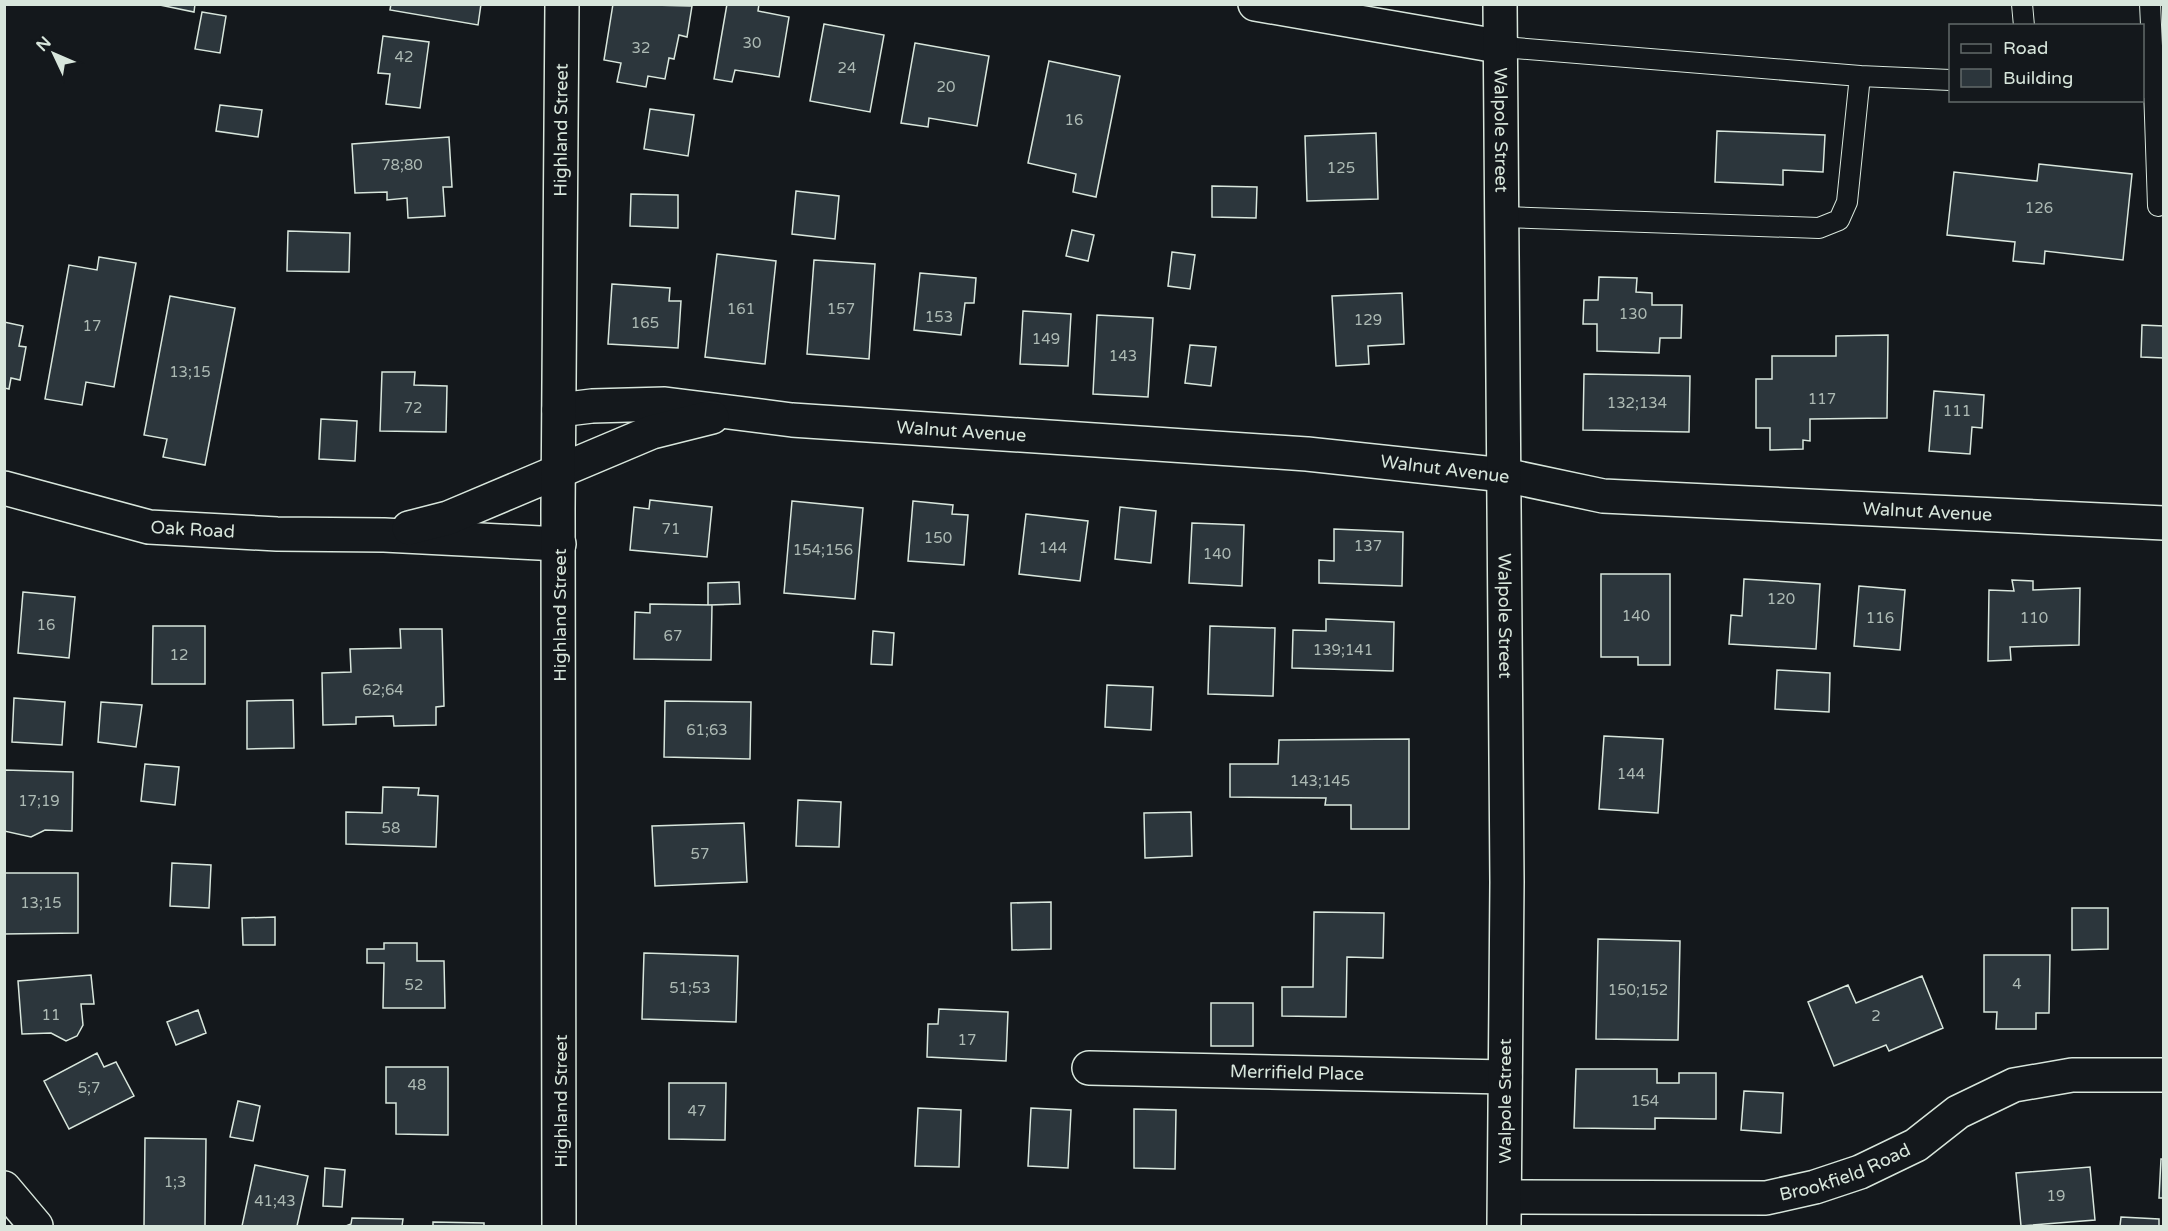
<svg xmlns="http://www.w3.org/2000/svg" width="2168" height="1231" viewBox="0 0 2168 1231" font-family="'Varela Round',sans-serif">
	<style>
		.building { fill: #2c363c; stroke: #d8e6dc; stroke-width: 1.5 }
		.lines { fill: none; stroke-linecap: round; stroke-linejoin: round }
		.service-casing { stroke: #d8e6dc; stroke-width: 22 }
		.minor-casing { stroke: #d8e6dc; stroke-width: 36 }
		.tertiary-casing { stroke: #d8e6dc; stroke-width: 36 }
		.secondary-casing { stroke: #d8e6dc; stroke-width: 36 }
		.service { stroke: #14181c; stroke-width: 20 }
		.minor { stroke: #14181c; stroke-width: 33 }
		.tertiary { stroke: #14181c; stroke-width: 33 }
		.secondary { stroke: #14181c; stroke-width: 33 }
		.labels { text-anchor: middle; stroke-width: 4.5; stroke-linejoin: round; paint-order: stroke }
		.number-label { font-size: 15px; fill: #adbab4 }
		.street-label { font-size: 18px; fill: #d8e6dc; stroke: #14181c }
	</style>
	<rect width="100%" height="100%" fill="#14181c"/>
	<path class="building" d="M 155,4 L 195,4 L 194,12 Z
		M 391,4 L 481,4 L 478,25 L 390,10 Z
		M 613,4 L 692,6 L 687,37 L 679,35 L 674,59 L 669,58 L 665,79 L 648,76 L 646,87 L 617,82 L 621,63 L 604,60 Z
		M 727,4 L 759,4 L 758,11 L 789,17 L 779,77 L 735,70 L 732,82 L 714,79 Z
		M 202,12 L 226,16 L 220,53 L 195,49 Z
		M 824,24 L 884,35 L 870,112 L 810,101 Z
		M 383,36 L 429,42 L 420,108 L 386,104 L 390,74 L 378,73 Z
		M 915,43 L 989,56 L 977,126 L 929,118 L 928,127 L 901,123 Z
		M 1049,61 L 1120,76 L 1096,197 L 1073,192 L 1076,174 L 1028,163 Z
		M 220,105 L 262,110 L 258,137 L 216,131 Z
		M 650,109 L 694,115 L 688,156 L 644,149 Z
		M 1717,131 L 1825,135 L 1823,172 L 1783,170 L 1783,185 L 1715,182 Z
		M 1376,133 L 1378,199 L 1307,201 L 1305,136 Z
		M 449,137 L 452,187 L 443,187 L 445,216 L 408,218 L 407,198 L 387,200 L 387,192 L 355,193 L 352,144 Z
		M 2039,164 L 2132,174 L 2123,260 L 2045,251 L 2044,264 L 2013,261 L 2015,242 L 1947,235 L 1954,172 L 2037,181 Z
		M 1212,186 L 1257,187 L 1256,218 L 1212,217 Z
		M 796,191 L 839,196 L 835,239 L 792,234 Z
		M 631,194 L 678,195 L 678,228 L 630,226 Z
		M 1072,230 L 1094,235 L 1088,261 L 1066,256 Z
		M 288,231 L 350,233 L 349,272 L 287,271 Z
		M 1172,252 L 1195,255 L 1190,289 L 1168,286 Z
		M 717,254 L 776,261 L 765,364 L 705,357 Z
		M 99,257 L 136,263 L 114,387 L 86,382 L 82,405 L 45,399 L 69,265 L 97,270 Z
		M 814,260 L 875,264 L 869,359 L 807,354 Z
		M 920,273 L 976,278 L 974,303 L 965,303 L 961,335 L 914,330 Z
		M 1599,277 L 1637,278 L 1636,292 L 1652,293 L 1652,305 L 1682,305 L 1681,338 L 1660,338 L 1659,353 L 1597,351 L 1597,324 L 1583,324 L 1584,300 L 1598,300 Z
		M 612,284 L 670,288 L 669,301 L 681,301 L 678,348 L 608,344 Z
		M 1402,293 L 1404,344 L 1368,346 L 1369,364 L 1336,366 L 1332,296 Z
		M 170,296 L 235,308 L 205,465 L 163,457 L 167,439 L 144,435 Z
		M 1023,311 L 1071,314 L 1068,366 L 1020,364 Z
		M 1097,315 L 1153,318 L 1148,397 L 1093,394 Z
		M 4,322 L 23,326 L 19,346 L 26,347 L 20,380 L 11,378 L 9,389 L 4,388 Z
		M 2142,325 L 2164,326 L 2164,358 L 2141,357 Z
		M 1888,335 L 1887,418 L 1810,419 L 1810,441 L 1803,440 L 1803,449 L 1770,450 L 1770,428 L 1756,428 L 1756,379 L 1772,379 L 1772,356 L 1836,356 L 1836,336 Z
		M 1190,345 L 1216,347 L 1211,386 L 1185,383 Z
		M 382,372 L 415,372 L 414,385 L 447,386 L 446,432 L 380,431 Z
		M 1584,374 L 1690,376 L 1689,432 L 1583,430 Z
		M 1934,391 L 1984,395 L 1982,428 L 1972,427 L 1970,454 L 1929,451 Z
		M 321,419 L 357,421 L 355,461 L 319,459 Z
		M 650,500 L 712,507 L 707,557 L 630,550 L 634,507 L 649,509 Z
		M 792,501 L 863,508 L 855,599 L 784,593 Z
		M 913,501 L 953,505 L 952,514 L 968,515 L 964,565 L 908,561 Z
		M 1120,507 L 1156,511 L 1151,563 L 1115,559 Z
		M 1026,514 L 1088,521 L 1080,581 L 1019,574 Z
		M 1192,523 L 1244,525 L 1242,586 L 1189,583 Z
		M 1334,529 L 1403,532 L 1402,586 L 1319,583 L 1319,560 L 1334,561 Z
		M 1601,574 L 1670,574 L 1670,665 L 1638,665 L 1638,657 L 1601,657 Z
		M 1744,579 L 1820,584 L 1816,649 L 1729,644 L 1731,615 L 1742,616 Z
		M 2012,580 L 2033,581 L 2033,590 L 2080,588 L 2079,645 L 2010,647 L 2011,660 L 1988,661 L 1989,590 L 2014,591 Z
		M 739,582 L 740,604 L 708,605 L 708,583 Z
		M 1859,586 L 1905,590 L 1900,650 L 1854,646 Z
		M 23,592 L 75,597 L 69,658 L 18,653 Z
		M 650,604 L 712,605 L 711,660 L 634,659 L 635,612 L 650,613 Z
		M 1326,619 L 1394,622 L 1393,671 L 1292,668 L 1293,630 L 1326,631 Z
		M 153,626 L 205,626 L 205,684 L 152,684 Z
		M 1210,626 L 1275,628 L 1273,696 L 1208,694 Z
		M 400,629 L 442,629 L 444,706 L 436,707 L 436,725 L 394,726 L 393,716 L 356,717 L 356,724 L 323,725 L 322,673 L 351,672 L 350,649 L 401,648 Z
		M 873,631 L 894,633 L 892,665 L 871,664 Z
		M 1777,670 L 1830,673 L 1829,712 L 1775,709 Z
		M 1107,685 L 1153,687 L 1151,730 L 1105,727 Z
		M 14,698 L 65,702 L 62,745 L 12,742 Z
		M 293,700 L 294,748 L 247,749 L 247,701 Z
		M 665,701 L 751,702 L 750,759 L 664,757 Z
		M 101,702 L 142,705 L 136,747 L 98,742 Z
		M 1604,736 L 1663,739 L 1658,813 L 1599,809 Z
		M 1409,739 L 1409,829 L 1351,829 L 1351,805 L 1325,805 L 1326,798 L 1230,797 L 1230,764 L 1278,764 L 1279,740 Z
		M 145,764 L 179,767 L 175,805 L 141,801 Z
		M 4,770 L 73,772 L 72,831 L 45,830 L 31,837 L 4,831 Z
		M 383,787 L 419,788 L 418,795 L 438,796 L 436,847 L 346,844 L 346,812 L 382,813 Z
		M 798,800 L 841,802 L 839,847 L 796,846 Z
		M 1191,812 L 1192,856 L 1145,858 L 1144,813 Z
		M 744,823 L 747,882 L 655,886 L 652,826 Z
		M 172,863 L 211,865 L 209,908 L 170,906 Z
		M 4,873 L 78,873 L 78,933 L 4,934 Z
		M 1051,902 L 1051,949 L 1012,950 L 1011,903 Z
		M 2072,908 L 2108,908 L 2108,949 L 2072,950 Z
		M 1314,912 L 1384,913 L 1383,958 L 1347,957 L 1346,1017 L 1282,1016 L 1282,987 L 1313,987 Z
		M 275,917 L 275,945 L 243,945 L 242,918 Z
		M 1598,939 L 1680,941 L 1678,1040 L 1596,1039 Z
		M 384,943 L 417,943 L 417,961 L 444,961 L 445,1008 L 383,1008 L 384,963 L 367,963 L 367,949 L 384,949 Z
		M 644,953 L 738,956 L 736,1022 L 642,1019 Z
		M 1984,955 L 2050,955 L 2049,1013 L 2036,1013 L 2036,1029 L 1996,1029 L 1997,1012 L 1984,1012 Z
		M 91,975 L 94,1004 L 81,1004 L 83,1025 L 77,1036 L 66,1041 L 51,1033 L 22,1034 L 18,981 Z
		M 1922,976 L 1943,1028 L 1889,1051 L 1886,1045 L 1834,1066 L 1808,1002 L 1848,985 L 1856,1003 Z
		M 1211,1003 L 1253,1003 L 1253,1046 L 1211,1046 Z
		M 939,1009 L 1008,1012 L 1006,1061 L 927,1057 L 928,1024 L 938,1024 Z
		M 198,1010 L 206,1033 L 176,1045 L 167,1022 Z
		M 97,1053 L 104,1067 L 116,1062 L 134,1096 L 69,1129 L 44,1081 Z
		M 386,1067 L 448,1067 L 448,1135 L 396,1134 L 396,1103 L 386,1103 Z
		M 1576,1069 L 1657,1069 L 1657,1083 L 1679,1083 L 1679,1073 L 1716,1073 L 1716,1119 L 1655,1118 L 1655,1129 L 1574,1128 Z
		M 669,1083 L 726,1083 L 725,1140 L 669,1139 Z
		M 1744,1091 L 1783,1093 L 1781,1133 L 1741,1130 Z
		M 238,1101 L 260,1106 L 253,1141 L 230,1137 Z
		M 918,1108 L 961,1110 L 959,1167 L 915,1166 Z
		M 1031,1108 L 1071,1110 L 1068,1168 L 1028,1166 Z
		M 1134,1109 L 1176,1110 L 1175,1169 L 1134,1168 Z
		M 145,1138 L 206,1139 L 205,1226 L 144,1226 Z
		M 2161,1159 L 2164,1159 L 2164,1198 L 2159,1198 Z
		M 255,1165 L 308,1176 L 297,1226 L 242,1226 Z
		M 2090,1167 L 2095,1220 L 2021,1226 L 2016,1173 Z
		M 325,1168 L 345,1170 L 342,1207 L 323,1206 Z
		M 2121,1217 L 2159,1219 L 2159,1226 L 2120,1226 Z
		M 352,1218 L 403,1219 L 402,1226 L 346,1226 L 351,1224 Z
		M 433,1222 L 484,1223 L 484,1226 L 433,1226 Z"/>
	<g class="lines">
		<g class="service-casing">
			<path id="service" d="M 2022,4 L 2024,26
				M 1503,47 L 1860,76 L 1950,80
				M 2142,88 L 2154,88 L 2150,4
				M 2154,88 L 2158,206
				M 1504,217 L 1819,228 L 1839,220 L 1847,202 L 1860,76"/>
		</g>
		<g class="minor-casing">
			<g id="minor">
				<path d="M 1255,4 L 1503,47"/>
				<path id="s1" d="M 559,410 L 592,406 L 665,404 L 792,420 L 1307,454 L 1504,475"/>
				<path id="s2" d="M 4,488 L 149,527 L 277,534 L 384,535 L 559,544"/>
				<path d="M 409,528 L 448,518 L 652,432 L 712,417"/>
				<path id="s3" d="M 1089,1068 L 1505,1077"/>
				<path d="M 4,1188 L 36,1226"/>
				<path id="s4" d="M 1505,1197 L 1766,1198 L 1815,1187 L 1860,1172 L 1916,1145 L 1958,1112 L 2014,1085 L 2072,1075 L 2164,1075"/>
				<path id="s5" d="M 559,1226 L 558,508 L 562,4"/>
			</g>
		</g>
		<g class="tertiary-casing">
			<g id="tertiary">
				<path id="s6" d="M 1504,475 L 1603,496 L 2164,523"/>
			</g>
		</g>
		<g class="secondary-casing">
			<g id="secondary">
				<path id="s7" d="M 1500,4 L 1507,882 L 1504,1226"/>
			</g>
		</g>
		<use href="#service" class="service"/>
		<use href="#minor" class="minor"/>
		<use href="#tertiary" class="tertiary"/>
		<use href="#secondary" class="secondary"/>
	</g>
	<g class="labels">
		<g class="number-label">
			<text x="752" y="48">30</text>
			<text x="641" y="53">32</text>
			<text x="404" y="62">42</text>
			<text x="847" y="73">24</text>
			<text x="946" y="92">20</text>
			<text x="1074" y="125">16</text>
			<text x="402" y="170">78;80</text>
			<text x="1341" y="173">125</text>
			<text x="2039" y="213">126</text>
			<text x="741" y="314">161</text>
			<text x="841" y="314">157</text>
			<text x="1633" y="319">130</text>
			<text x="939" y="322">153</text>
			<text x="1368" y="325">129</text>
			<text x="645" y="328">165</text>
			<text x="92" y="331">17</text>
			<text x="1046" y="344">149</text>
			<text x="1123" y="361">143</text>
			<text x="190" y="377">13;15</text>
			<text x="1822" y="404">117</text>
			<text x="1637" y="408">132;134</text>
			<text x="413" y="413">72</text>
			<text x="1957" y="416">111</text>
			<text x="671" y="534">71</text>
			<text x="938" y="543">150</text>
			<text x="1368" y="551">137</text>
			<text x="1053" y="553">144</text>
			<text x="823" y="555">154;156</text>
			<text x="1217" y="559">140</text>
			<text x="1781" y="604">120</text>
			<text x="1636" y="621">140</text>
			<text x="1880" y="623">116</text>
			<text x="2034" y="623">110</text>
			<text x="46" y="630">16</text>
			<text x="673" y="641">67</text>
			<text x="1343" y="655">139;141</text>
			<text x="179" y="660">12</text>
			<text x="383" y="695">62;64</text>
			<text x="707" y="735">61;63</text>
			<text x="1631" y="779">144</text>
			<text x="1320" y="786">143;145</text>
			<text x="39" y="806">17;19</text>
			<text x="391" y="833">58</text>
			<text x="700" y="859">57</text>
			<text x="41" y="908">13;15</text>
			<text x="2017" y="989">4</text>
			<text x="414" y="990">52</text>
			<text x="690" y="993">51;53</text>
			<text x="1638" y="995">150;152</text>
			<text x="51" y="1020">11</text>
			<text x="1876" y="1021">2</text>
			<text x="967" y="1045">17</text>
			<text x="417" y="1090">48</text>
			<text x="89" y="1093">5;7</text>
			<text x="1645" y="1106">154</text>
			<text x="697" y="1116">47</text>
			<text x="175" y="1187">1;3</text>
			<text x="2056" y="1201">19</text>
			<text x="275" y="1206">41;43</text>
		</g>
		<g class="street-label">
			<text dy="6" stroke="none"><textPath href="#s7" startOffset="126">Walpole Street</textPath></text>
			<text dy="6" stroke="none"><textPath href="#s5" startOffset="1096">Highland Street</textPath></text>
			<text dy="6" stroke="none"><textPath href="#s1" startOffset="404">Walnut Avenue</textPath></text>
			<text transform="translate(1445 469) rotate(7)" y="6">Walnut Avenue</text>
			<text dy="6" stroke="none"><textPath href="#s6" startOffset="426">Walnut Avenue</textPath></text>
			<text dy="6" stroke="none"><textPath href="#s2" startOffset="194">Oak Road</textPath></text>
			<text transform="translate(560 615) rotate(-90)" y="6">Highland Street</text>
			<text dy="6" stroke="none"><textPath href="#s7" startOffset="612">Walpole Street</textPath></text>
			<text dy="6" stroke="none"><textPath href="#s3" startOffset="208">Merrifield Place</textPath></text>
			<text transform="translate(561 1101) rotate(-90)" y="6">Highland Street</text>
			<text transform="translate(1505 1101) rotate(-90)" y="6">Walpole Street</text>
			<text dy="6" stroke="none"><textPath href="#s4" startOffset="344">Brookfield Road</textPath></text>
		</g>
	</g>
	<rect width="2168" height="1231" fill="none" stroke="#d8e6dc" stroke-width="12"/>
	<rect x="1949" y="24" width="195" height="78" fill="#14181c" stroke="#626a69" stroke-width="1.5"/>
	<rect x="1961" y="44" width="30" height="9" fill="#14181c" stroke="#626a69" stroke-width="1.5"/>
	<text x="2003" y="54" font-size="18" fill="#d8e6dc">Road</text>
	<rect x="1961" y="69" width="30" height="18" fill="#2c363c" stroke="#626a69" stroke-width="1.5"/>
	<text x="2003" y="84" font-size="18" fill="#d8e6dc">Building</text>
	<g transform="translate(54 54) rotate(314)" stroke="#14181c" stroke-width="4.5" paint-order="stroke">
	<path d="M0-4.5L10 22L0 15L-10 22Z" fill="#d8e6dc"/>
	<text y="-9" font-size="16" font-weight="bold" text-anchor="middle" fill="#d8e6dc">N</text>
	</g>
</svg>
